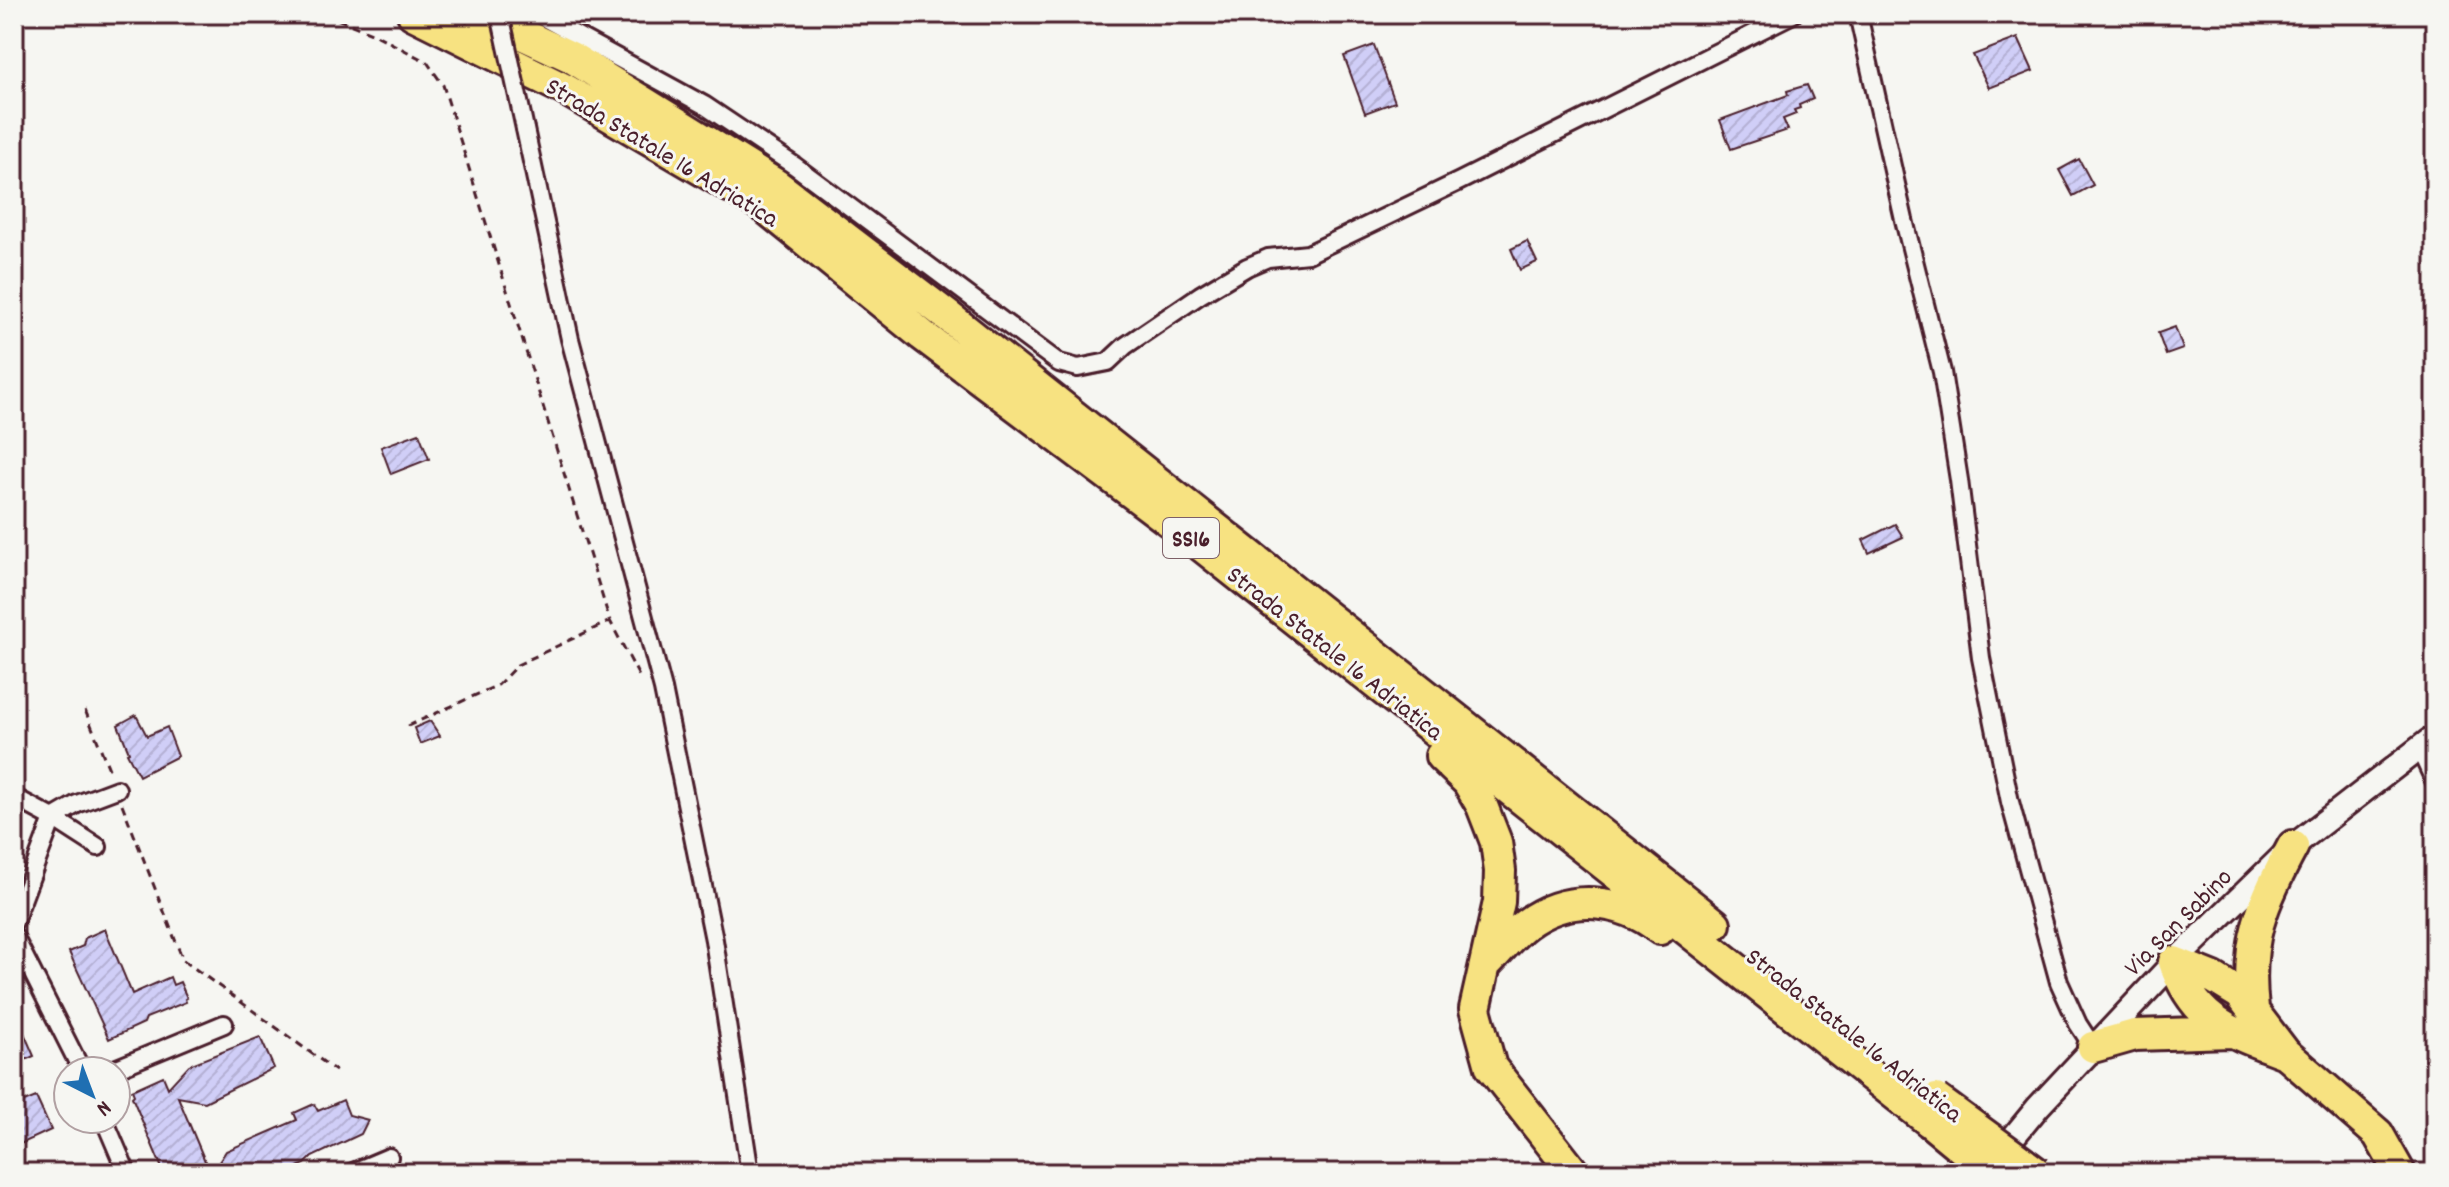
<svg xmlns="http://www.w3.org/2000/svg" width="2449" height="1187" viewBox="0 0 2449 1187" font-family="Dekko,sans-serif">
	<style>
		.building { fill: url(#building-hatch); stroke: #4a1f2b; stroke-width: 2 }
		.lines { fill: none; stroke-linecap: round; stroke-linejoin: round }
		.street-casing { stroke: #4a1f2b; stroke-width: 22 }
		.secondary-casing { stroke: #4a1f2b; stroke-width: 28 }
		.highway-casing { stroke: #4a1f2b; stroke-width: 36 }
		.path { stroke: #4a1f2b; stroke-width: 3; stroke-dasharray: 8 6; stroke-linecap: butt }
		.street { stroke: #f6f6f2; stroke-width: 16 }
		.secondary { stroke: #f6f6f2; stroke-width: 22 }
		.highway { stroke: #f7e281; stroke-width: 30 }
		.street-bridge-casing { stroke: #4a1f2b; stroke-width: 22; stroke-linecap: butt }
		.highway-bridge-casing { stroke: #4a1f2b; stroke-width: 36; stroke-linecap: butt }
		.street-bridge { stroke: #f6f6f2; stroke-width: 16 }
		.highway-bridge { stroke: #f7e281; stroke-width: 30 }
		.labels { text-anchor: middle; stroke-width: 6; stroke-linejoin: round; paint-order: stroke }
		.shield { fill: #f6f6f2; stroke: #7e6067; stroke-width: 2 }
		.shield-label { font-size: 24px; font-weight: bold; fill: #4a1f2b }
		.street-label { font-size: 26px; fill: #4a1f2b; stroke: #f6f6f2 }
	</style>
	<defs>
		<pattern id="building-hatch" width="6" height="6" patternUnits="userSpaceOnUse" patternTransform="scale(2)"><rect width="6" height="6" fill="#d0cef7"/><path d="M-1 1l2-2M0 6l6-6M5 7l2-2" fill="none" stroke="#b4b0d4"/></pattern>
	</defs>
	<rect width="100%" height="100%" fill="#f6f6f2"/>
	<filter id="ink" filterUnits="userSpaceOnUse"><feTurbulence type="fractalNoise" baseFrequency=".0125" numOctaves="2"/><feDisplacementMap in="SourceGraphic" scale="16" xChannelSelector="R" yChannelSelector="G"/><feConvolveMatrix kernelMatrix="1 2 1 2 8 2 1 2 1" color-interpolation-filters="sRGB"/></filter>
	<g filter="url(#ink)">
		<path class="building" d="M 2018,38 L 2033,71 L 1989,88 L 1973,55 Z
			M 1374,45 L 1395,102 L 1365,113 L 1344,56 Z
			M 1807,85 L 1813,99 L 1799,105 L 1800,108 L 1794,110 L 1796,114 L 1783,119 L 1788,130 L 1731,149 L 1720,120 L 1788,95 L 1787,91 Z
			M 2079,159 L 2093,185 L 2073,196 L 2059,170 Z
			M 1527,241 L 1537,262 L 1520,270 L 1511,249 Z
			M 2175,327 L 2183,349 L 2166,355 L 2158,333 Z
			M 419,433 L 429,459 L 391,474 L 381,447 Z
			M 1895,524 L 1903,537 L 1869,553 L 1863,540 Z
			M 136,715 L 147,736 L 167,727 L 178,756 L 139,776 L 127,753 L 129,752 L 118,725 Z
			M 430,721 L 440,736 L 420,744 L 414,728 Z
			M 105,929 L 132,994 L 170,977 L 173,985 L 180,982 L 187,998 L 185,999 L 186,1002 L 146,1018 L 144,1023 L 109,1039 L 69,952 L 83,946 L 85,938 Z
			M 14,1010 L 34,1056 L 14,1065 Z
			M 260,1037 L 274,1068 L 205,1102 L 178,1097 L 210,1173 L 164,1173 L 132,1097 L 134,1095 L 132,1090 L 163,1076 L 168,1088 L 189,1065 Z
			M 36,1097 L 51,1130 L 14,1147 L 14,1106 Z
			M 343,1100 L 349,1115 L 368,1120 L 361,1134 L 312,1157 L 305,1164 L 283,1173 L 212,1173 L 226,1151 L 297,1120 L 294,1113 L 314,1104 L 318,1111 Z"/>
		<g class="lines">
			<g class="street-casing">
				<path id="street" d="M 537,14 L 704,105 L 795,166 L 1059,363 L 1078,368 L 1108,362 L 1125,346 L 1200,295 L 1247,267 L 1268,258 L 1308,254 L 1460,181 L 1793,14
					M 1858,14 L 1904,220 L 1942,372 L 1959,480 L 1981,658 L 2010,802 L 2059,982 L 2078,1024 L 2093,1047
					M 525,129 L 570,339 L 663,689 L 714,940 L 750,1173
					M 2419,748 L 2435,782
					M 14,797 L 53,818 L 14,922
					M 98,847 L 53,818 L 77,804 L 117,789
					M 14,936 L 82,1071
					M 110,1071 L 224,1024
					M 104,1119 L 127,1173
					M 351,1173 L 389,1157"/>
			</g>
			<g class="secondary-casing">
				<path id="secondary" d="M 1996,1158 L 2038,1107 L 2174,962 L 2293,846 L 2435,736"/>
			</g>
			<g class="highway-casing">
				<path id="highway" d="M 413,14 L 566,90 L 762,205 L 922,335 L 1184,532 L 1930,1122
					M 479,14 L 571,57 L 775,184 L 949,317 L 1715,924
					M 1441,756 L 1468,782 L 1482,806 L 1496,842 L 1500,871 L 1499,902 L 1475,1009 L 1491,1067 L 1574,1173
					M 2174,962 L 2214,978 L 2240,994 L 2285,1053 L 2378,1134 L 2400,1173
					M 2174,962 C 2195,1022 2230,1032 2285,1053
					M 1486,964 C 1499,951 1511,935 1526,924 C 1568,893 1621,898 1660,929
					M 2253,1008 C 2245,941 2262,904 2293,846
					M 2093,1047 L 2135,1035 L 2230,1032"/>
			</g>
			<path class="path" d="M 325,14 L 374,34 L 427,62 L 443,85 L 610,621 L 641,680
				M 85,710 L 111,774
				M 408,726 L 498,685 L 517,665 L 610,621
				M 122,804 L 183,960 L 336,1071"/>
			<use href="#street" class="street"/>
			<use href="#secondary" class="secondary"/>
			<use href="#highway" class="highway"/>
			<g class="street-bridge-casing">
				<path id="street-bridge" d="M 500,14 L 525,129"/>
			</g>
			<g class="highway-bridge-casing">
				<path id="highway-bridge" d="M 1936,1099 L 2037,1173
					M 1930,1122 L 1992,1173"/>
			</g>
			<use href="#street-bridge" class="street-bridge"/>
			<use href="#highway-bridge" class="highway-bridge"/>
		</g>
	</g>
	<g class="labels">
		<rect class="shield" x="1163" y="518" width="56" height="40" rx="6"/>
		<g class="shield-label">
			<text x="1191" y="546">SS16</text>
		</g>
		<g class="street-label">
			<text transform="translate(663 151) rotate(31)" y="9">Strada Statale 16 Adriatica</text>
			<text transform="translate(1336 652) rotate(38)" y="9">Strada Statale 16 Adriatica</text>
			<text transform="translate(2177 921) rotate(-45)" y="9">Via San Sabino</text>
			<text transform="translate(1855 1034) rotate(38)" y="9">Strada Statale 16 Adriatica</text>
		</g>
	</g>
	<rect width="2449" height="1187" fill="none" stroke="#f6f6f2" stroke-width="48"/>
	<rect x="24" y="24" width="2401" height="1139" fill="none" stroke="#4a1f2b" stroke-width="3" filter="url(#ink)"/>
	<g transform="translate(92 1095) rotate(138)"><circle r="38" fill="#f6f6f2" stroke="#b1a0a2" stroke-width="2"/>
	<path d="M0-6L14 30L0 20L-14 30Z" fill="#1f6fb2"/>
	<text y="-12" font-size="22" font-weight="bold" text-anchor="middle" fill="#4a1f2b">N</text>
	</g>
</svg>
